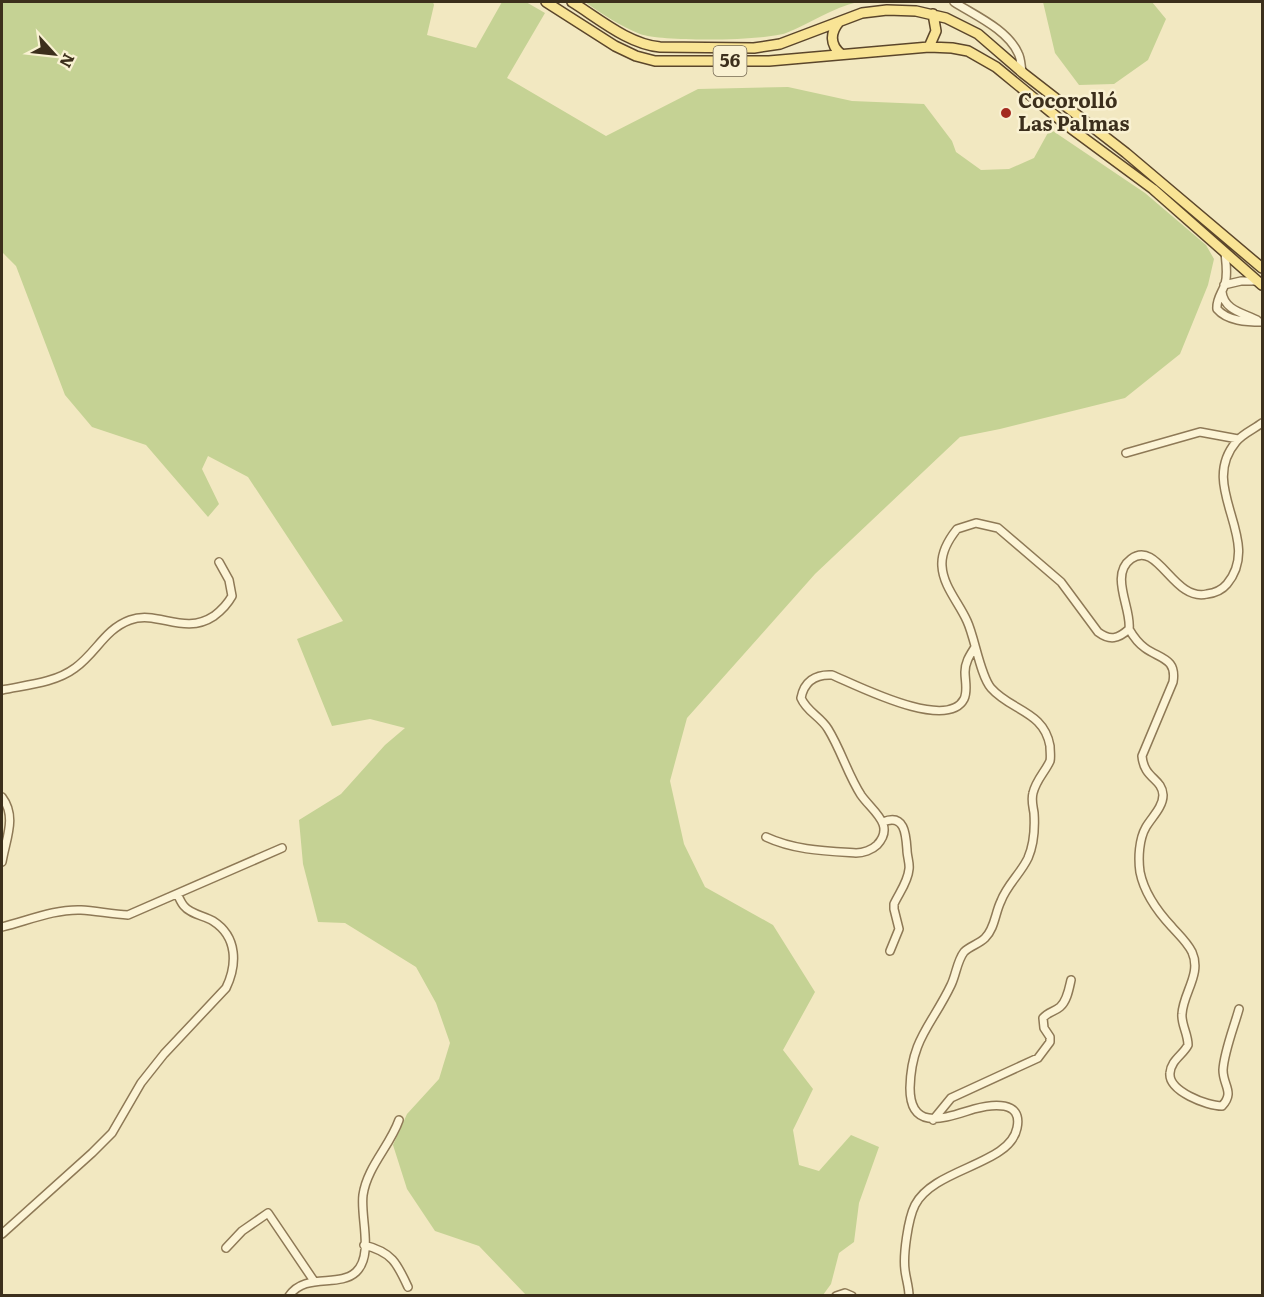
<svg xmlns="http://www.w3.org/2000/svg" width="1264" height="1297" viewBox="0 0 1264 1297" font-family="Literata,serif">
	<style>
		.green { fill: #c5d294 }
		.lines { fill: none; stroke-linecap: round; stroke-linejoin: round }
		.minor-casing { stroke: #8e7956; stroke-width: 10 }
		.major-casing { stroke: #5b462b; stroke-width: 12 }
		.minor { stroke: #fcf4d6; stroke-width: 7 }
		.major { stroke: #f9e495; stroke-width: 9 }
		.poi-dot { fill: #a42b20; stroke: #f9f1d2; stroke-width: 2 }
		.labels { text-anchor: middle; stroke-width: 5; stroke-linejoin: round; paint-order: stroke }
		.shield { fill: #f9f1d2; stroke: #756953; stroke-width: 1.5 }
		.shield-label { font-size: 18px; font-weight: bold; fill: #3c2f1c }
		.poi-label { font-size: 20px; font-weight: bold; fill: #3c2f1c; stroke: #f9f1d2; text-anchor: start }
	</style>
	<rect width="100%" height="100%" fill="#f2e8c1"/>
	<path class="green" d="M 2,2 L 433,2 L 434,5 L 427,35 L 476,48 L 502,2 L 526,2 L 545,13 L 507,78 L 606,136 L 698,89 L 788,87 L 852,101 L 924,104 L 952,141 L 956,152 L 981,170 L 1009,169 L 1034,158 L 1050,129 L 1145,193 L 1206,245 L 1214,259 L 1208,285 L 1180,354 L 1125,398 L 1000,429 L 960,437 L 815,574 L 687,718 L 670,781 L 684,844 L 705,887 L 773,925 L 815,992 L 783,1050 L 813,1089 L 793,1130 L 799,1165 L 819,1171 L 851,1135 L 879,1147 L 859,1203 L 854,1242 L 839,1253 L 831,1284 L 823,1295 L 526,1295 L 479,1246 L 435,1231 L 407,1189 L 393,1145 L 407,1114 L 439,1079 L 450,1043 L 436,1003 L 416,967 L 345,923 L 318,922 L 303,864 L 299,820 L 341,794 L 385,745 L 405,728 L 370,719 L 332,726 L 297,639 L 343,621 L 248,477 L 208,456 L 202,469 L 219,504 L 208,517 L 146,445 L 92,427 L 65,395 L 16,266 L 2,252 Z
		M 585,2 L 858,2 C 833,7 810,24 786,33 C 763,41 663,42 640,34 C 620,26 602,14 585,2 Z
		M 1043,2 L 1152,2 L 1166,19 L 1148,60 L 1114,84 L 1079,85 L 1055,53 Z"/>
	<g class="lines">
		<g class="minor-casing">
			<path id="minor" d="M 954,2 C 974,15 1007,29 1018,53 C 1021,58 1021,66 1022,72
				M 1225,253 C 1226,263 1228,274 1225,284 C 1222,293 1216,299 1217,309 C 1227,321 1247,322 1262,322
				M 1224,285 L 1241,281 L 1257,281
				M 1222,292 C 1224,310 1243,313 1257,320
				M 1126,453 L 1200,432 L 1238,439
				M 1129,629 C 1133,636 1138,643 1145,648 C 1160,659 1177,658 1173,682 L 1142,756 C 1144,779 1162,778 1163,795 C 1163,807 1152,817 1146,827 C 1139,839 1138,858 1140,872 C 1144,892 1158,912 1172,927 C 1179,935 1187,942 1192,952 C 1202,974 1183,993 1182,1014 C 1181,1024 1188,1034 1188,1045 C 1183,1055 1171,1060 1170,1073 C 1168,1091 1207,1106 1222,1106 C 1235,1092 1223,1086 1223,1070 C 1224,1052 1234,1027 1239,1009
				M 2,690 C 26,685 55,683 75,668 C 96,653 105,629 130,620 C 158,610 184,636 214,616 C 222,610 227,605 232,596 L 229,580 L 219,562
				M 2,797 C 17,817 6,838 2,862
				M 883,822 C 905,813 906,835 907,850 C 907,856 910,864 909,869 C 908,882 899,893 894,904 L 894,909 L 899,929 L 890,951
				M 766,837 C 794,850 824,851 856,853 C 863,853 872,850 877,845 C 896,825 872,811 861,795 C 848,775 841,750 828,729 C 820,716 807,712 801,698 C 804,682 815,674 832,675 C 856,685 947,732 964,699 C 968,691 965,681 965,672 C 965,662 970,655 975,647
				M 2,927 C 27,921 54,909 81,910 C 96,911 112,914 128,915 L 282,848
				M 933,1120 L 951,1098 L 1038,1058 L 1050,1042 L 1050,1037 L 1044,1028 L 1043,1018 C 1048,1012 1054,1012 1060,1007 C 1067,1001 1069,989 1071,980
				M 2,1234 L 92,1153 L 112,1133 L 141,1083 L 164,1054 L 226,988 C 237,965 238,937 213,921 C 205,916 190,914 184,906 C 181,903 179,897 177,894
				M 364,1245 C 392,1252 397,1263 408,1287
				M 226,1248 L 242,1231 L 268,1213 L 314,1281
				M 289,1296 C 305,1272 339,1288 356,1272 C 374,1255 360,1217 363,1195 C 367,1167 390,1146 399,1120
				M 836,1296 L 845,1293 L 852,1296
				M 909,1296 C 909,1287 906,1279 905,1270 C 903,1255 908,1219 915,1205 C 934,1168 1010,1165 1017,1128 C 1023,1100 992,1104 974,1109 C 947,1117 910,1133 910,1088 C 911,1039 932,1025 951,985 C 956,975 957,961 964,952 C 970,946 979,944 985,938 C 995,928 995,913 1001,901 C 1007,885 1021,873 1028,858 C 1034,844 1035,828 1034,813 C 1033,806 1031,800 1033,793 C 1036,780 1045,772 1050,761 C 1051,757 1050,751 1050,746 C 1044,711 1011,711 991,688 C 980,675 975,638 967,621 C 959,603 943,586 942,566 C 941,553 949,539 957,529 L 976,523 L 998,528 L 1061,582 L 1098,632 C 1110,641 1118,639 1129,629 C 1132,609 1109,575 1131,559 C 1158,539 1173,602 1207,594 C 1215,593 1222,590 1227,584 C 1264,539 1197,488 1236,442 C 1242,434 1254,429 1262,423"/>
		</g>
		<g class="major-casing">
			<path id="major" d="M 546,2 L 615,46 L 636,56 L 655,61 L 769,61 L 929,47 L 952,48 L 968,51 L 996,67 L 1069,127 L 1153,189 L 1262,285
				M 572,2 C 598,18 628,44 660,47 L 754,48 L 780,44 L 862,13 L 887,10 L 916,11 L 946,18 L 978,34 L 1023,73 L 1126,153 L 1262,268
				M 839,22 C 830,33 830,45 841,54
				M 929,47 L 936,31 L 933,14"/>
		</g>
		<use href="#minor" class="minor"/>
		<use href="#major" class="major"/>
	</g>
	<circle class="poi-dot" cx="1006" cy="113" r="6"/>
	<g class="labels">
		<rect class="shield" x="713.5" y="46" width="33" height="30" rx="4.5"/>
		<g class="shield-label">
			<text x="730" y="67">56</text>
		</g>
		<g class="poi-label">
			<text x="1018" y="108">Cocorolló<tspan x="1018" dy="23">Las Palmas</tspan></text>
		</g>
	</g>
	<rect width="1264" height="1297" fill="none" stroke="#3c2f1c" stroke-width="6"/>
	<g transform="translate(54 54) rotate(117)" stroke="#f9f1d2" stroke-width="4.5" paint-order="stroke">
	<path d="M0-4.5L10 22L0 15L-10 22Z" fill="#3c2f1c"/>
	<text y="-9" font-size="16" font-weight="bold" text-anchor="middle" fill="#3c2f1c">N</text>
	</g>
</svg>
